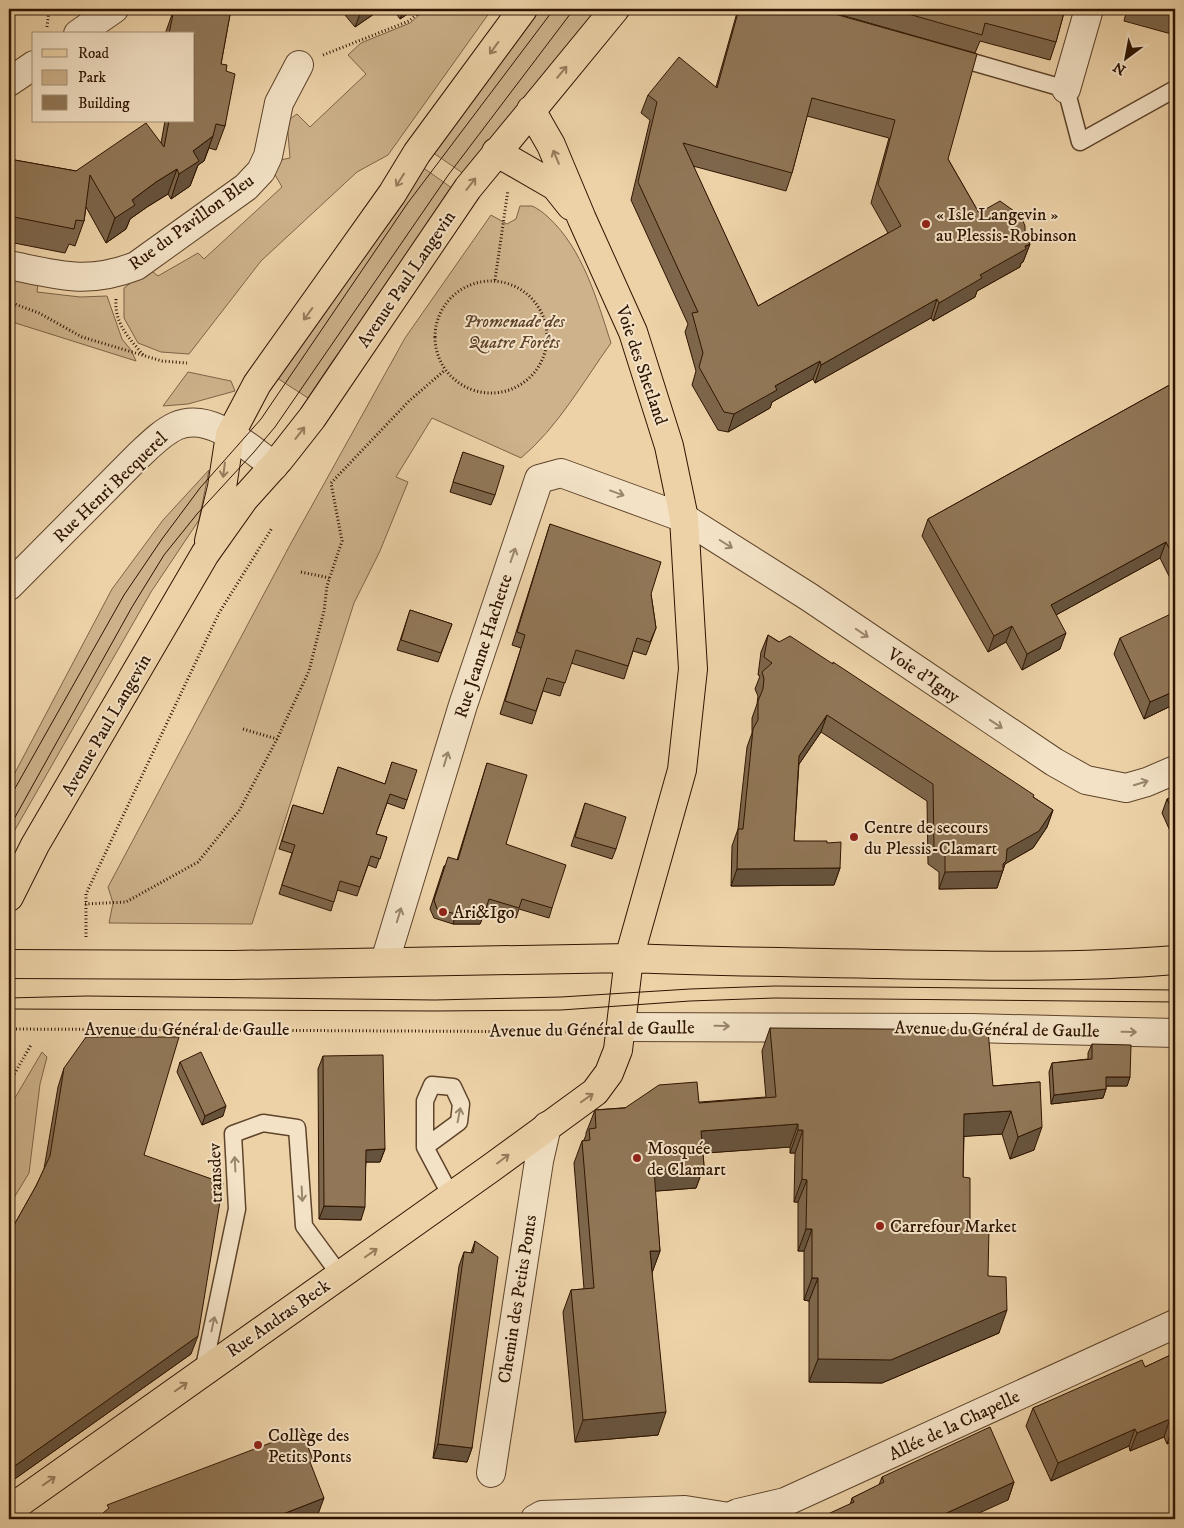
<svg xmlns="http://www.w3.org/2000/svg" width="1184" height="1528" viewBox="0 0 1184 1528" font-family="'IM FELL DW Pica',serif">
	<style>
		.green { fill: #cdb28b; stroke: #7e6346 }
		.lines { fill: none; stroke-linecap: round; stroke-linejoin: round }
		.lane-casing { stroke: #5e442a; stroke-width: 19 }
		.street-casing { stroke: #5e442a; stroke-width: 30 }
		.primary-casing { stroke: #2e1400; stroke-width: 30 }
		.path { stroke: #2e1400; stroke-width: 3; stroke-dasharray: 1 2.5; stroke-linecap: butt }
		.lane { stroke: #f3e2c6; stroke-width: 16 }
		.street { stroke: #f3e2c6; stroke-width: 28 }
		.primary { stroke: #edd2a8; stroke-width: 28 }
		.tram { stroke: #2e1400; stroke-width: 1 }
		.wall { fill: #7d664b; stroke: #2e1400; fill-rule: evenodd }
		.shaded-wall { fill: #66533d; stroke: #2e1400 }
		.building { fill: #917757; stroke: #2e1400; fill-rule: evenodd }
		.oneway { stroke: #977c5c }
		.oneway2 { stroke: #9a856d }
		.poi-dot { fill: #8f2418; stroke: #f3e2c6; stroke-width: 2 }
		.labels { text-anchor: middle; stroke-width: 4; stroke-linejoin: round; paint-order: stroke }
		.poi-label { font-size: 18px; fill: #2e1400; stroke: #f3e2c6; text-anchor: start }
		.street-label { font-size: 18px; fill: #2e1400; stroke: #f3e2c6 }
		.park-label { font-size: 18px; font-style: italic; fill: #5e432a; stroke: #f3e2c6 }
	</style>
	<rect width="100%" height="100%" fill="#edd2a8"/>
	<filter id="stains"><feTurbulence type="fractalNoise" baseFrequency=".004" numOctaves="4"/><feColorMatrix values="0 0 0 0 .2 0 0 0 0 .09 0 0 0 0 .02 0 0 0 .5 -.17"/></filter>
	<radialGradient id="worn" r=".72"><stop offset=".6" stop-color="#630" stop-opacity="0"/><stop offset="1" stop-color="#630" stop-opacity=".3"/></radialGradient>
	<path class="green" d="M 426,9 L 492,9 L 388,155 L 357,172 L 261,261 L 189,354 L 161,352 L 138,343 L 124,318 L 124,288 L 149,269 L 158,276 L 198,253 L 204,259 L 282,187 L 274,173 L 280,160 L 290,158 L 287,121 L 297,114 L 310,127 L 366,74 L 348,55 L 361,43 L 410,23 Z
		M 536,9 L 597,9 L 475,161 L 467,176 L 429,150 Z
		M 418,164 L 456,191 L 332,362 L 308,398 L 277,378 Z
		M 520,206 C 524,206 528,206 532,206 C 537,208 544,213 548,217 C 583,249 597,300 611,343 C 583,382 558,427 521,458 L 432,418 L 396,477 L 408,482 L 380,551 L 354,603 L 252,924 L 109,923 L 113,903 L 108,887 L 290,545 L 405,338 L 491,215 L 507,224 L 516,219 Z
		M 9,277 L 38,284 L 37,292 L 80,297 L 107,296 L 122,339 L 131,350 L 136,361 L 9,321 Z
		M 188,372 L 231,381 L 235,391 L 188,404 L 163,406 Z
		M 209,470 L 199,520 L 151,592 L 12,835 L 9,833 L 9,784 L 112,589 L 163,520 Z
		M 42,1052 L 47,1057 L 40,1084 L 29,1173 L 9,1206 L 9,1108 Z"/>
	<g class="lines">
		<g class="lane-casing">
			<path id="lane" d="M 955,57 L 1066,89 L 1080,142 L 1175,89
				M 425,1147 L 459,1122 L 461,1104 L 453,1087 L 432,1085 L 425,1101 L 425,1147 L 451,1196
				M 203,1372 L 237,1209 L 233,1134 L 263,1123 L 297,1128 L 304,1226 L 340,1275"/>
		</g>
		<g class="street-casing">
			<path id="street" d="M 78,34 L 114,9
				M 9,82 L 34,65
				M 1066,89 L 1089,9
				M 9,265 C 58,275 87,285 136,266 L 246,187 L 261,171 L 268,156 L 279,103 L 299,65
				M 9,586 L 137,457 C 149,446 161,433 176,426 C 210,411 248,447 274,466
				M 385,961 L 463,705 L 539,479 L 561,473 L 684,518 L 809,597 L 1054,762 L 1086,780 L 1126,788 L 1147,782 L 1175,770
				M 621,1027 L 972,1028 L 1175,1033
				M 491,1473 L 539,1161 L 547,1126
				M 729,1517 L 738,1513 L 785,1502 L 1175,1324
				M 535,1519 L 542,1515 L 685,1510 L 729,1517 L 728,1519"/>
		</g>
		<g class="primary-casing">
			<path id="primary" d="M 496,152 L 555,186 L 571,206
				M 209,541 L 222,487 L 230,435 L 257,384 L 392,194 L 417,153 L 523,9
				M 9,897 L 35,845 L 205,554 L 244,499 L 279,460 L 312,418 L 468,188 L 615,9
				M 9,964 L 234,965 L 629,958 C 713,962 798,962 883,964 C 981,966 1078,968 1175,960
				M 9,1510 L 491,1168 L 595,1092 L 609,1073 L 618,1050 L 629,958 L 682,770 L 693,669 L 684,518 L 669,446 L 633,332 L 582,219 L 551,145 L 531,110"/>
		</g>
		<path class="path" d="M 47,27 L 49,9
			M 323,55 L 409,21 L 423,9
			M 495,280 L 508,190
			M435 337a56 56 0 1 1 112 0a56 56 0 1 1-112 0Z
			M 116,299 C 114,324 130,339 144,356
			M 9,302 L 39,313 L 82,337 L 162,361 L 187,363
			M 301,572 L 330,578
			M 243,729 L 277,739
			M 85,904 L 126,902 L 198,862 L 239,811 L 277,739 L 309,671 L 324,611 L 327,586 L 342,541 L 331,483 L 409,401 L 445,370
			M 86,937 L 86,894 L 219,613 L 272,528
			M 9,1029 L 593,1032
			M 9,1083 L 31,1045"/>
		<use href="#lane" class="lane"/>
		<use href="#street" class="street"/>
		<use href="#primary" class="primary"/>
		<path class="tram" d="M 9,799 L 124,595 L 162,539 L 200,488 L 261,419 L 407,204 L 554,9
			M 9,828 L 132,607 L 164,555 L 197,514 L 254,452 L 275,427 L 449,174 L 574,9
			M 9,998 L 87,996 L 435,1000 L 561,997 L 690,989 L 775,986 L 1175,990
			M 9,1009 L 434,1011 L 561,1010 L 690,1001 L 775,998 L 1175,1002"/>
	</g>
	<path class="wall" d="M 174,9 L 231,9 L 221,64 L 226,71 L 225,126 L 216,150 L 209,148 L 204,161 L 198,165 L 190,186 L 171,199 L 168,194 L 147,207 L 130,219 L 126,229 L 106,243 L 86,207 L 84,221 L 75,246 L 69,244 L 65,253 L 9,242 L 9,159 L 76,171 L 161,143 L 165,121 L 194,121 L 194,34 L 165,34 Z
		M 340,9 L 415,9 L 400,19 L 395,12 L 374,14 L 355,27 Z
		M 738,9 L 782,9 L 789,11 L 804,11 L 805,9 L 948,159 L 979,213 L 1025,237 L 1030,244 L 1023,262 L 1021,263 L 1020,267 L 977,291 L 975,297 L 933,321 L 931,318 L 815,383 L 813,379 L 772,402 L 770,408 L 728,432 L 718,430 L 692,385 L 696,371 L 685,332 L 688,324 L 631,200 L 650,120 L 641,113 L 648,95 L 716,87 ZM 807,116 L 889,138 L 871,203 L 888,233 L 758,306 L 693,166 L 786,191 L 792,173 Z
		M 820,9 L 1065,9 L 1056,42 L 1050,60 L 980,41 L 975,53 Z
		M 1127,9 L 1175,9 L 1175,35 L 1124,21 Z
		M 1175,382 L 1175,588 L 1160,558 L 1056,615 L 1060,649 L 1022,670 L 1006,642 L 988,652 L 922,536 L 928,519 Z
		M 463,452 L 495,495 L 491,505 L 450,492 Z
		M 550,524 L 651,594 L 656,628 L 646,655 L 633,651 L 624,679 L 571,663 L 560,696 L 543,691 L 532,724 L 500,714 L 521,648 L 512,645 Z
		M 410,610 L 452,624 L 438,662 L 397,650 Z
		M 768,635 L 1033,797 L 1053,810 L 1047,827 L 1033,848 L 1005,864 L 997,888 L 939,889 L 939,872 L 928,864 L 927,801 L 821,732 L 799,764 L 794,841 L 827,843 L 840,868 L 834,885 L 731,886 L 732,846 L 738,829 L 747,747 L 752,733 L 752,718 L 757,704 L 758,696 L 755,689 L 760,676 L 758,675 L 761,652 Z
		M 1120,638 L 1175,704 L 1144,719 L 1114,654 Z
		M 392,762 L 407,800 L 404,809 L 387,803 L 376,834 L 387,837 L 376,868 L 368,865 L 357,896 L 337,890 L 331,911 L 279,894 L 292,853 L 279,849 L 293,805 L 323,814 L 338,767 L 385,784 Z
		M 487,763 L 506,844 L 552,908 L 549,918 L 519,909 L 516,918 L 486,908 L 480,924 L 453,924 L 434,918 L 430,909 L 444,866 L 457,860 Z
		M 1175,796 L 1175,842 L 1162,813 L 1167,799 Z
		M 585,803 L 616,849 L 612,859 L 571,846 Z
		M 770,1028 L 993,1086 L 1040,1082 L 1034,1150 L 1010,1159 L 1002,1134 L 964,1136 L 963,1177 L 970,1227 L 988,1276 L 999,1333 L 882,1383 L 809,1382 L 809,1301 L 804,1300 L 804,1251 L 798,1251 L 798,1202 L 794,1202 L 795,1153 L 790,1153 L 790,1147 L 703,1153 L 704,1166 L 696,1188 L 655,1191 L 660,1251 L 652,1272 L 658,1435 L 575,1442 L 563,1312 L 571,1290 L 584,1289 L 574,1163 L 582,1141 L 584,1140 L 586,1135 L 586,1133 L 595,1110 L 766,1097 L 762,1051 Z
		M 1092,1044 L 1130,1077 L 1127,1086 L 1106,1086 L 1106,1089 L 1103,1098 L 1051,1104 L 1049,1072 L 1052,1063 L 1088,1059 L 1088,1053 Z
		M 323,1056 L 385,1149 L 380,1162 L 366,1162 L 361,1220 L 319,1219 L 318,1069 Z
		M 180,1062 L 223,1116 L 202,1125 L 177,1072 Z
		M 64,1068 L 144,1155 L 191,1354 L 9,1483 L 9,1234 L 36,1186 L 44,1169 L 58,1087 Z
		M 475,1241 L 472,1448 L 467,1462 L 433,1458 L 459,1266 L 464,1252 L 471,1253 Z
		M 1175,1353 L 1175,1440 L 1167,1444 L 1164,1437 L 1130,1451 L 1129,1446 L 1051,1481 L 1026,1426 L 1033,1408 L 1145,1367 Z
		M 882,1477 L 1014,1482 L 1008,1500 L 850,1505 L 852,1498 L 879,1485 Z"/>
	<path class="shaded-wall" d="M 362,9 L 397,9 L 395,12 L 374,14 L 355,27 Z
		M 404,9 L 415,9 L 400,19 Z
		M 213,136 L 204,161 L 198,165 L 190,186 L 171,199 L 179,174 L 193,151 Z
		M 177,169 L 168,194 L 147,207 L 130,219 L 126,229 L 106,243 L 115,218 L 132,200 L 156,182 Z
		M 1030,244 L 1023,262 L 1021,263 L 1020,267 L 977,291 L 975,297 L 933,321 L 939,303 L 980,275 Z
		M 937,299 L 931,318 L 815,383 L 821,365 Z
		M 820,361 L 813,379 L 772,402 L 770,408 L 728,432 L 734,414 L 775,386 Z
		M 1166,542 L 1160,558 L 1045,621 L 1051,605 Z
		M 1012,626 L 1006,642 L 988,652 L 994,636 Z
		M 1066,633 L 1060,649 L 1022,670 L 1027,654 Z
		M 1175,691 L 1175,704 L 1144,719 L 1150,702 Z
		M 827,715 L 821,732 L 793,773 L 799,756 Z
		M 1053,810 L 1047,827 L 1033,848 L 1005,864 L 997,888 L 939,889 L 945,872 L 1007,849 Z
		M 840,868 L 834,885 L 731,886 L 737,869 Z
		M 456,914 L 484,915 L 480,924 L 453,924 Z
		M 1106,1077 L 1130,1077 L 1127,1086 L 1102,1086 Z
		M 1106,1089 L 1103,1098 L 1051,1104 L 1054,1095 Z
		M 226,1106 L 223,1116 L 202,1125 L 205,1116 Z
		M 1011,1111 L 1002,1134 L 956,1137 L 964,1114 Z
		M 798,1124 L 790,1147 L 693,1154 L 701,1131 Z
		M 1042,1127 L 1034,1150 L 1010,1159 L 1018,1137 Z
		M 798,1130 L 803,1130 L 795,1153 L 790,1153 Z
		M 385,1149 L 380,1162 L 361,1162 L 366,1150 Z
		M 704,1166 L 696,1188 L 645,1192 L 654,1170 Z
		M 802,1179 L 807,1180 L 798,1202 L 794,1202 Z
		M 324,1206 L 365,1207 L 361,1220 L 319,1219 Z
		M 806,1229 L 812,1229 L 804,1251 L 798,1251 Z
		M 650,1251 L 660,1251 L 652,1273 Z
		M 812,1278 L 818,1278 L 809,1301 L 804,1300 Z
		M 1007,1310 L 999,1333 L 882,1383 L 809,1382 L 818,1359 Z
		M 198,1336 L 191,1354 L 9,1483 L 9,1470 Z
		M 666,1412 L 658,1435 L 575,1442 L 583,1420 Z
		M 1170,1419 L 1164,1437 L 1130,1451 L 1137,1433 Z
		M 1175,1425 L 1175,1440 L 1167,1444 L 1173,1426 Z
		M 1135,1429 L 1129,1446 L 1051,1481 L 1058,1463 Z
		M 438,1444 L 472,1448 L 467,1462 L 433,1458 Z
		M 1014,1482 L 1008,1500 L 966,1519 L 937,1519 L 938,1517 Z
		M 324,1498 L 317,1517 L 310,1519 L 270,1519 Z"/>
	<path class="building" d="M 174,9 L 231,9 L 221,64 L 227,65 L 226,71 L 235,74 L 225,126 L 216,124 L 213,136 L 193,151 L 199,161 L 179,174 L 177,169 L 156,182 L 132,200 L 135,205 L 115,218 L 90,175 L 84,221 L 76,220 L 74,229 L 9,216 L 9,159 L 76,171 L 146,123 L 164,147 L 169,121 L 194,121 L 194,34 L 169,34 Z
		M 739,9 L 782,9 L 789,11 L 790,9 L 797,9 L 804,11 L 805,9 L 817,9 L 977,54 L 948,159 L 979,213 L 1000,201 L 1021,216 L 1025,226 L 1025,237 L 1030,244 L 1025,246 L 1026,249 L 980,275 L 982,278 L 939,303 L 937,299 L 821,365 L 820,361 L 775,386 L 777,390 L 734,414 L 724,412 L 699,367 L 703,353 L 692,313 L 698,312 L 638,182 L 657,102 L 648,95 L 679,57 L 717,88 ZM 812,98 L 895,120 L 878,184 L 901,226 L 758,306 L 683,143 L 792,173 Z
		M 891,9 L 1065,9 L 1056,42 L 985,23 L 982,35 Z
		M 1175,382 L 1175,560 L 1166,542 L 1051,605 L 1066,633 L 1027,654 L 1012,626 L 994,636 L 928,519 Z
		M 463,452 L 504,466 L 495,495 L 453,482 Z
		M 550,524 L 661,562 L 651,594 L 656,628 L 650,642 L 637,638 L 628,666 L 576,650 L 565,683 L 547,678 L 536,711 L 505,701 L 525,635 L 517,632 Z
		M 410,610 L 452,624 L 441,653 L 401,640 Z
		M 1175,612 L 1175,691 L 1150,702 L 1120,638 Z
		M 768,635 L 779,642 L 790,636 L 833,664 L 833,662 L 1034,795 L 1033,797 L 1053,810 L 1039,831 L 1007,849 L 1006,861 L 1003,864 L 1003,871 L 945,872 L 945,854 L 934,847 L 933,784 L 827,715 L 799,756 L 794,841 L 827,841 L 827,843 L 841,842 L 840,868 L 737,869 L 738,829 L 743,829 L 753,729 L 758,720 L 758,701 L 763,689 L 764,679 L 762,672 L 772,663 L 764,657 Z
		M 392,762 L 417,770 L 407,800 L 390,794 L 376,834 L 387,837 L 380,859 L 371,856 L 360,887 L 340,881 L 334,902 L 282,885 L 295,845 L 282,841 L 293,805 L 323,814 L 338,767 L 385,784 Z
		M 487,763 L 527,775 L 506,844 L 566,865 L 552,908 L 522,899 L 519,908 L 489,899 L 484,915 L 456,914 L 437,909 L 434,900 L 448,857 L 458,860 Z
		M 1175,796 L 1175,817 L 1167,799 Z
		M 585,803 L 626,817 L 616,849 L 575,837 Z
		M 770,1028 L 988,1030 L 993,1086 L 1040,1082 L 1042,1127 L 1018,1137 L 1011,1111 L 964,1114 L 963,1177 L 970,1178 L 970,1227 L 989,1227 L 988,1276 L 1006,1277 L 1007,1310 L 891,1360 L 818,1359 L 818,1278 L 812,1278 L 812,1229 L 806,1229 L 807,1180 L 802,1179 L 803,1130 L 798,1130 L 798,1124 L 701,1131 L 704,1166 L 654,1170 L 660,1251 L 650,1251 L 666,1412 L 583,1420 L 571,1290 L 594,1288 L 582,1141 L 590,1140 L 589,1129 L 596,1128 L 595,1110 L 625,1108 L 659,1085 L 697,1082 L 699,1103 L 776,1097 Z
		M 86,1037 L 179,1037 L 144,1155 L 223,1183 L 198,1336 L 9,1470 L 9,1234 L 36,1186 L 50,1156 L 64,1068 Z
		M 1092,1044 L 1131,1045 L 1130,1077 L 1106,1077 L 1106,1089 L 1054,1095 L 1052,1063 L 1092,1059 Z
		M 201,1052 L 226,1106 L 205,1116 L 180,1062 Z
		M 383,1055 L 385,1149 L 366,1150 L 365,1207 L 324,1206 L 323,1056 Z
		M 475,1241 L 498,1257 L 472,1448 L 438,1444 L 464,1252 L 473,1253 Z
		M 1175,1353 L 1175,1425 L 1173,1426 L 1170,1419 L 1137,1433 L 1135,1429 L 1058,1463 L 1033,1408 L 1142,1360 L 1145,1367 Z
		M 990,1427 L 1014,1482 L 938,1517 L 939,1519 L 817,1519 L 854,1502 L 852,1498 L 884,1482 L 882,1477 Z
		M 302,1431 L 313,1460 L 310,1462 L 324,1498 L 283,1514 L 279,1518 L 270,1519 L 96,1519 L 109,1508 L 107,1505 Z"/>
	<defs><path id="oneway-shaft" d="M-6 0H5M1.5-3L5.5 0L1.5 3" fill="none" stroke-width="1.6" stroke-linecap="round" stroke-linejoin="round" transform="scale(1.25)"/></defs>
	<g class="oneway">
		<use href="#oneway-shaft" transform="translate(494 48) rotate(126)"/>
		<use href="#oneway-shaft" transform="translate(562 72) rotate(-50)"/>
		<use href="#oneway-shaft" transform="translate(556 157) rotate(-113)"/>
		<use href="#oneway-shaft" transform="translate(400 180) rotate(122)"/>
		<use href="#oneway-shaft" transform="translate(471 184) rotate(-52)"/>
		<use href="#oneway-shaft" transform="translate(308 314) rotate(126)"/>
		<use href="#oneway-shaft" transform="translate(300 433) rotate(-52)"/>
		<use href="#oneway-shaft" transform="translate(224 470) rotate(97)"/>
		<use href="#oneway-shaft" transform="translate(587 1098) rotate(-35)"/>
		<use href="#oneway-shaft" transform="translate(503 1159) rotate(-37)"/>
		<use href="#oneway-shaft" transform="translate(371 1253) rotate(-35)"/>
		<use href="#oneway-shaft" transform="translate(181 1387) rotate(-35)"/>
		<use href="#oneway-shaft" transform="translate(49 1481) rotate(-35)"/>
	</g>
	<g class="oneway2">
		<use href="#oneway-shaft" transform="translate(617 493) rotate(20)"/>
		<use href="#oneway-shaft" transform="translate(726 544) rotate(32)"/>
		<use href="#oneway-shaft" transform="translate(513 555) rotate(-71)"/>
		<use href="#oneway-shaft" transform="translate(862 633) rotate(34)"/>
		<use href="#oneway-shaft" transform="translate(996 724) rotate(33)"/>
		<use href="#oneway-shaft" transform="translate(446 759) rotate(-73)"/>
		<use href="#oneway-shaft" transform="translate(1141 783) rotate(-17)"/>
		<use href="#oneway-shaft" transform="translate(399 915) rotate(-73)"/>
		<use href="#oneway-shaft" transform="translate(722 1026) rotate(1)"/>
		<use href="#oneway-shaft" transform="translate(1129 1032) rotate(1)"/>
		<use href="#oneway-shaft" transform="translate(459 1115) rotate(-79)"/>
		<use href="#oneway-shaft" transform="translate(235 1164) rotate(-93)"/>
		<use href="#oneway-shaft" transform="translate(302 1194) rotate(87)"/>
		<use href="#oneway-shaft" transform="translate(213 1324) rotate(-78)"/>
	</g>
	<g class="poi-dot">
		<circle cx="926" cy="224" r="5"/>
		<circle cx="854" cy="837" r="5"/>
		<circle cx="443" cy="912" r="5"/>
		<circle cx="637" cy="1158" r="5"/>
		<circle cx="880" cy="1226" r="5"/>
		<circle cx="258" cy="1445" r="5"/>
	</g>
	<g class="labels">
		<g class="poi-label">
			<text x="936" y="220">« Isle Langevin »<tspan x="936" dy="21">au Plessis-Robinson</tspan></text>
			<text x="864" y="833">Centre de secours<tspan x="864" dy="21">du Plessis-Clamart</tspan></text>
			<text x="453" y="918">Ari&amp;Igo</text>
			<text x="647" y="1154">Mosquée<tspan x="647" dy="21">de Clamart</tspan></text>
			<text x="890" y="1232">Carrefour Market</text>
			<text x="268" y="1441">Collège des<tspan x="268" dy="21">Petits Ponts</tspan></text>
		</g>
		<g class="street-label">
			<text transform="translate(191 222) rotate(-36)" y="6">Rue du Pavillon Bleu</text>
			<text transform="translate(406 279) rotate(-56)" y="6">Avenue Paul Langevin</text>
			<text transform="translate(642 365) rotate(71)" y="6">Voie des Shetland</text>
			<text transform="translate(110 487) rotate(-44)" y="6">Rue Henri Becquerel</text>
			<text transform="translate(483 646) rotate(-72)" y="6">Rue Jeanne Hachette</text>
			<text transform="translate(924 675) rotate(34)" y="6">Voie d'Igny</text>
			<text transform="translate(106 725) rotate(-60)" y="6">Avenue Paul Langevin</text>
			<text x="187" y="1035">Avenue du Général de Gaulle</text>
			<text transform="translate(592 1029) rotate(-1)" y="6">Avenue du Général de Gaulle</text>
			<text transform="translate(997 1029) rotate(1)" y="6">Avenue du Général de Gaulle</text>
			<text transform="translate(215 1173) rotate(-92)" y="6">transdev</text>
			<text transform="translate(517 1299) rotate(-81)" y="6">Chemin des Petits Ponts</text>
			<text transform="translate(278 1318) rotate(-35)" y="6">Rue Andras Beck</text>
			<text transform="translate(954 1425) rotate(-25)" y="6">Allée de la Chapelle</text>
		</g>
		<g class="park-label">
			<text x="514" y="327">Promenade des<tspan x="514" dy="21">Quatre Forêts</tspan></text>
		</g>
	</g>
	<rect width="1184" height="1528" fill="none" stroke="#edd2a8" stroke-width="30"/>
	<rect x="10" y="10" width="1164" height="1508" fill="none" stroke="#2e1400" stroke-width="2.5"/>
	<rect x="15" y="15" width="1154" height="1498" fill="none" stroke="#2e1400"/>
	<rect x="32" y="32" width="162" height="90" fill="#f3e2c6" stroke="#a49077"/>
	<rect x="42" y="49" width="25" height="8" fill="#edd2a8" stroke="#a49077"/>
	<text x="78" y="58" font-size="15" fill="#2e1400">Road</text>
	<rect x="42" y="70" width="25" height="15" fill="#cdb28b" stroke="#a49077"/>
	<text x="78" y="82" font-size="15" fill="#2e1400">Park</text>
	<rect x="42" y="95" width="25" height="15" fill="#917757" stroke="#a49077"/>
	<text x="78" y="108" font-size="15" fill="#2e1400">Building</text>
	<g transform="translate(1126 58) rotate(212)" stroke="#f3e2c6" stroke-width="4" paint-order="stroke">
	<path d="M0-4L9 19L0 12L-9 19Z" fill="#2e1400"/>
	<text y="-8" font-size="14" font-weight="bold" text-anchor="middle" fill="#2e1400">N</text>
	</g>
	<rect width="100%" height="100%" filter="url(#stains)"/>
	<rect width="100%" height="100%" fill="url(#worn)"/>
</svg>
